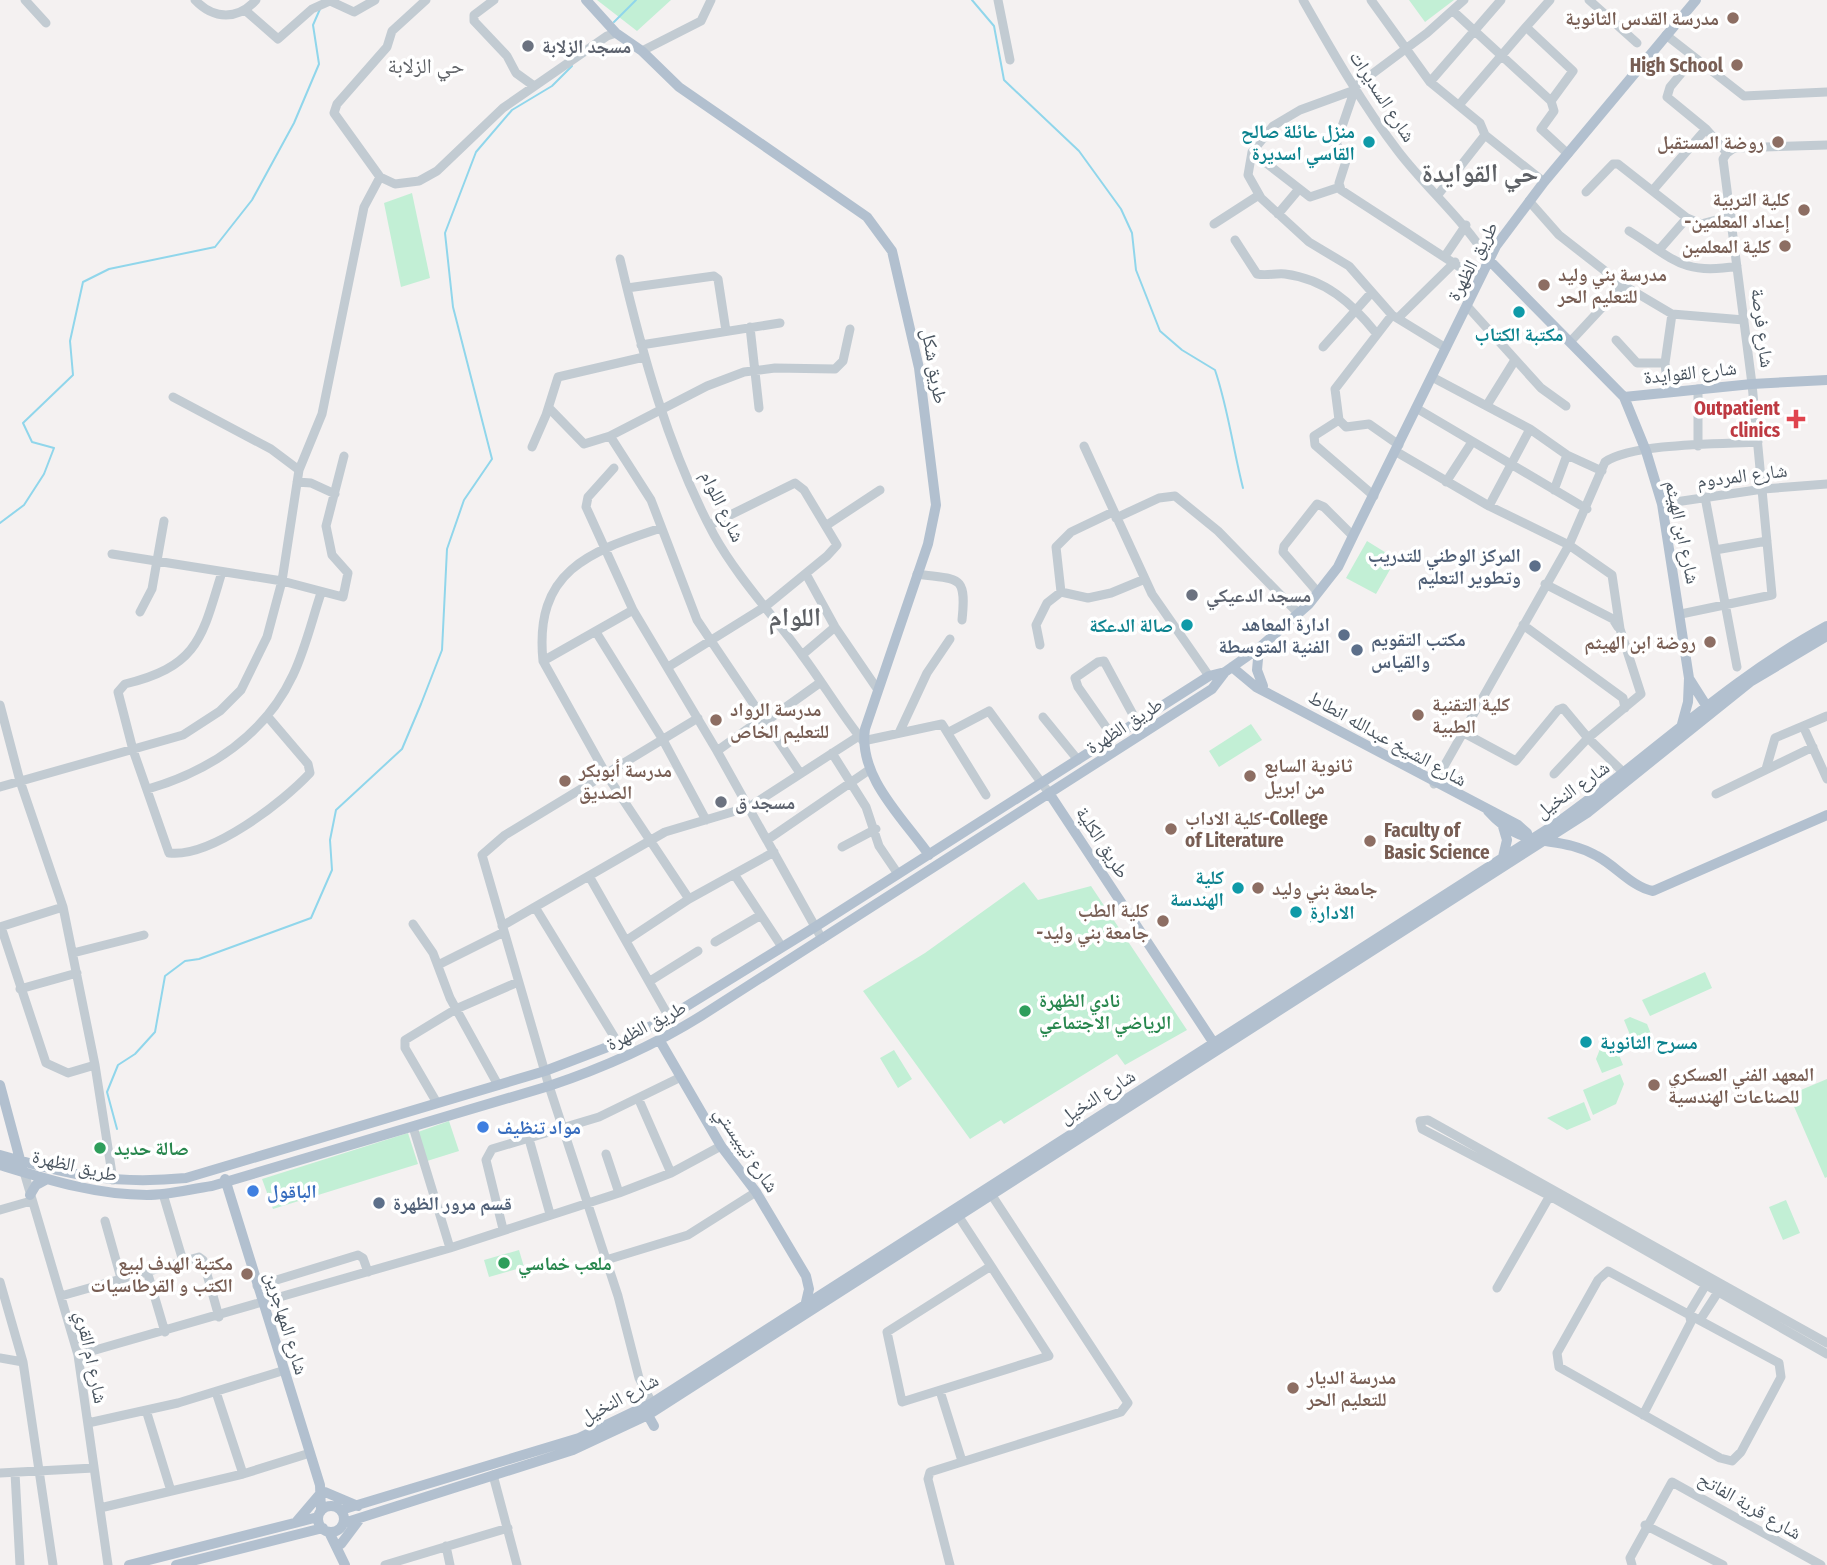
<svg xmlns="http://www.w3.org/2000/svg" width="1827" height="1565" viewBox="0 0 1827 1565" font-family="'Fira Sans Condensed','Noto Naskh Arabic',sans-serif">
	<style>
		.green { fill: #c2efd5 }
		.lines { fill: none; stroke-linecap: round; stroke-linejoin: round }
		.stream { stroke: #90d6eb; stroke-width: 2 }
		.minor { stroke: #c2cbd2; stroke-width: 9 }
		.major { stroke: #b2c0cf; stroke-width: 10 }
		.education-dot { fill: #8d6e63; stroke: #fff; stroke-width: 2.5 }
		.worship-dot { fill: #6b7280; stroke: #fff; stroke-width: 2.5 }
		.culture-dot { fill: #0f9aa8; stroke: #fff; stroke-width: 2.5 }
		.health-dot { fill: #e0444e; stroke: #fff; stroke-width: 2.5 }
		.service-dot { fill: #5c6f8a; stroke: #fff; stroke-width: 2.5 }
		.leisure-dot { fill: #2e9e5b; stroke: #fff; stroke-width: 2.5 }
		.shop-dot { fill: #3f7fe0; stroke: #fff; stroke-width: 2.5 }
		.labels { text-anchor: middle; stroke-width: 7; stroke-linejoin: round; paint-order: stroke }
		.education-label { font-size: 19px; font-weight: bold; fill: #785e54; stroke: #fff; text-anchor: start }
		.worship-label { font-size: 19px; font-weight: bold; fill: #5b616d; stroke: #fff; text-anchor: start }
		.street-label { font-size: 19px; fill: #49545f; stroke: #fff }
		.culture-label { font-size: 19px; font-weight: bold; fill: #0d838f; stroke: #fff; text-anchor: end }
		.health-label { font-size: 19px; font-weight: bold; fill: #be3a42; stroke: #fff; text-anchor: end }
		.service-label { font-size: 19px; font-weight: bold; fill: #4e5e75; stroke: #fff; text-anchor: end }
		.leisure-label { font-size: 19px; font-weight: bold; fill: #27864d; stroke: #fff; text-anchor: start }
		.shop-label { font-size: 19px; font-weight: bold; fill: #366cbe; stroke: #fff; text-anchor: start }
		.neighbourhood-label { font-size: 21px; fill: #5e6166; stroke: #fff }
		.district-label { font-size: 26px; font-weight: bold; fill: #5e6166; stroke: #fff }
	</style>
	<rect width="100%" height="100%" fill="#f4f1f1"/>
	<path class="green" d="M 597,0 L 671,0 L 637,31 Z
		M 1409,0 L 1454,0 L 1425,22 Z
		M 412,193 L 430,278 L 401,287 L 384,203 Z
		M 1367,541 L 1396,559 L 1376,594 L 1346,578 Z
		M 1251,724 L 1262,740 L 1219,767 L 1209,751 Z
		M 1024,882 L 1038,900 L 1091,886 L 1187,1030 L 1125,1065 L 1117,1054 L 1004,1124 L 1001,1120 L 970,1139 L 863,991 L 925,953 Z
		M 1705,972 L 1712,988 L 1650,1016 L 1642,1000 Z
		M 1630,1017 L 1647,1024 L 1655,1044 L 1637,1052 L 1624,1020 Z
		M 1602,1044 L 1617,1050 L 1623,1065 L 1602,1073 L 1596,1059 Z
		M 894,1050 L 912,1079 L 898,1088 L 880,1058 Z
		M 1620,1074 L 1624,1084 L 1616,1104 L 1593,1115 L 1583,1090 Z
		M 1827,1079 L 1827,1177 L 1825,1178 L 1789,1095 Z
		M 1584,1102 L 1591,1120 L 1567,1130 L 1547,1118 Z
		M 449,1121 L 459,1151 L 427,1161 L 418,1132 Z
		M 408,1133 L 418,1164 L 273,1209 L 262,1179 Z
		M 1786,1200 L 1800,1233 L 1783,1240 L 1769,1207 Z
		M 519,1250 L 524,1267 L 489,1277 L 484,1260 Z"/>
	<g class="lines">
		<path class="stream" d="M 972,0 L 994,26 L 1004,80 L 1079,151 L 1121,209 L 1132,233 L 1136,270 L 1160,331 L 1182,350 L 1215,370 C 1228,408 1233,449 1243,488
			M 614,22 L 636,0
			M 0,523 L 24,505 L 44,474 L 54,448 L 32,442 L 23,423 L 73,375 L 70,341 L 83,282 L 109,269 L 215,247 L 252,200 L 294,123 L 319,64 L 313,25 L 320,9
			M 117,1129 L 107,1092 L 118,1065 L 135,1054 L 155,1032 L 165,976 L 185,961 L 199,959 L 311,918 L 332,870 L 330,840 L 336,810 L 402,749 L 421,704 L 442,650 L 447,549 L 464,500 L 492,459 L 453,307 L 445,233 L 476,152 L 512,110 L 552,86 L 572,66"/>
		<path class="minor" d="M 25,0 L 46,23
			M 195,0 C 214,20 238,20 256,0
			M 426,0 L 392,31 L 387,47 L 337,104 L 334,113 L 380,177 L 395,184 L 419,181 L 437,171 L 503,108 L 607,36 L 616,33
			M 494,0 L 474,15 L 474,21 L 507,56 L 516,73 L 534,86
			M 998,0 L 1010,60
			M 1303,0 C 1332,51 1362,104 1398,151 C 1427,189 1463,219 1488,259
			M 1371,0 L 1430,82 L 1480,123 L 1485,135 L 1544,182
			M 1464,0 L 1427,33 L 1356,86 L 1336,144 L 1347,158 L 1339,183 L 1341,190 L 1478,279
			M 1589,0 L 1637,43
			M 246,11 L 278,39 L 312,9 L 330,1 L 354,12 L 375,0
			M 1453,11 L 1551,101 L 1554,111 L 1541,129 L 1568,154
			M 1526,27 L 1550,0
			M 1666,35 L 1744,96 L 1827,92
			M 642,51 L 701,21 L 711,0
			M 1694,58 L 1670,87 L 1667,97 L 1706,129 L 1727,153
			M 1430,82 L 1501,0
			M 1352,91 L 1300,110 L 1273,126 L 1252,152 L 1248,175 L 1261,198 L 1309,242 L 1349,266 L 1392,315 L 1446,348
			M 1459,105 L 1526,27 L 1573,71 L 1551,101
			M 1252,152 L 1310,197 L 1340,187
			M 1727,153 L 1734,148 L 1827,145
			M 1653,190 L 1706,129
			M 1586,192 L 1613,164 L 1618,164 L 1687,218 L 1701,224 L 1731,216
			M 1437,196 L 1485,135
			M 1529,201 L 1559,235 L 1623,285 L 1672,314 L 1744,320
			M 1278,214 L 1299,189
			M 1214,224 L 1259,195
			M 1629,231 C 1673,258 1682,276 1737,266
			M 1235,240 L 1257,274 C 1266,276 1276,273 1285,274 C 1325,279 1352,303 1376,333
			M 1659,250 L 1687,218
			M 1445,256 L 1466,225
			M 620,259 C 642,353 668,449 714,535 C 738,578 773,615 802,655 C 823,683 841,714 863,741 L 942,724 L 986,795
			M 627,288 L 714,276 L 718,279 L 726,331
			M 1467,306 L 1541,388 L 1566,406
			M 1392,315 L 1335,389 L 1339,420 L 1346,427 L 1369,424 L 1399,445
			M 1398,318 L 1455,262
			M 750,327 L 759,408
			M 1616,340 L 1637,363 L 1665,363
			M 1570,342 L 1623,285
			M 641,345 L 780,323
			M 1323,347 L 1372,292
			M 1432,377 L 1530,429 L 1567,455 L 1602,471
			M 1698,389 L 1698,446
			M 1668,391 L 1665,363 L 1672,314
			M 173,397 L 271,449 L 299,470
			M 1487,405 L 1515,360
			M 549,408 L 584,444 L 610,436 L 707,386 L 744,372 L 775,368 L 835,369 L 843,361 L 850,329
			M 1416,408 L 1587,509
			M 1339,420 L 1314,436 L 1315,445 L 1374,496
			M 610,436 L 651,500 L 697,620 L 800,773
			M 1084,446 L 1152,594 L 1209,676
			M 532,447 L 546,415 L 558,377 L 644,357
			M 1395,451 L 1489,506 L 1569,545 L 1612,575 L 1620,629 L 1641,694 L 1588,738 L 1554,774
			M 614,468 L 588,497 L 586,507 L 633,610 L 717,751 L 822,939
			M 297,482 L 311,483 L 335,494
			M 1446,482 L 1472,442
			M 1554,490 L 1567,455
			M 1705,497 L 1737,667
			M 1662,504 L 1763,489 L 1827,484
			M 1489,506 L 1530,429
			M 1116,518 L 1159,498 L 1175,496 L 1218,531 L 1298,613
			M 827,525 L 880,490
			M 661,528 C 588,552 534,571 543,661 L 606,774 L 689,899
			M 1715,550 L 1767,541
			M 112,554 L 282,581 L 343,597 L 348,573 L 332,555 L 326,526 L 344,456
			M 222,572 C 202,637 199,666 125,684 L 118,692 L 133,750 L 169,853 C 211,858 283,802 310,773 L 308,764 L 268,717
			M 806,574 L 835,627 L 878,690
			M 917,574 C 958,580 967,573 962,620
			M 1545,584 L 1613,619 L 1618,627
			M 1315,589 L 1283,552 L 1284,546 L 1317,504 L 1324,507 L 1353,536
			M 1061,592 L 1056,547 L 1071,532 L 1113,512
			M 140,612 L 152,589 L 164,521
			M 1681,614 L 1772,595 L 1752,384 L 1723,159 L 1727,153
			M 1523,625 L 1623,698 L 1625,708
			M 596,632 L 663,740 L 706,820
			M 1040,645 L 1036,625 L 1047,603 L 1061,592 L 1088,598 L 1111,593 L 1145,579
			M 802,655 L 835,627
			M 543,661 L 633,610
			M 668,667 L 766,606 L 827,556 L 837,545 L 804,490 L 795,483 L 710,525
			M 0,705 L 20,781 L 63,907 L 0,927
			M 1043,717 L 1078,760
			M 765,722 L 821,682
			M 1803,726 L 1827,779
			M 949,732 L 989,711 L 1049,793
			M 899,733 L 927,673 L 950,639
			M 1464,733 L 1516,761 L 1558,710 L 1563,708 L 1588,738 L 1624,773
			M 1113,737 L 1078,687 L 1075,678 L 1098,662 L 1104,661 L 1137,722
			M 717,751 L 763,718
			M 832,753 L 866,807 L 879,846 L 898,874
			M 1766,769 L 1775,738 L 1827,716
			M 1434,784 L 1569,545 L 1605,462 C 1633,443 1721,444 1758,442
			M 0,787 L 183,735 L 220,711 L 241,690 L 267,637 L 282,581 L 299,470 L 322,414 L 364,207 L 380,177
			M 148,789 C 210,771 265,735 293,675 C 305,650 312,620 321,593
			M 1716,794 L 1813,747
			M 767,840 L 869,770
			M 842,847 L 876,829
			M 734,874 L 782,947
			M 589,876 L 669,1017
			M 63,907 L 95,1065 L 113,1180
			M 535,907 L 618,1043
			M 413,924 L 433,953 L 450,998 L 498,1085
			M 502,926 L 665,832 L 749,807 L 859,736
			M 1,927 L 46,1063 L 68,1073 L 95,1065
			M 627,940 L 689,899 L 774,852
			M 715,942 L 761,915
			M 73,953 L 144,935
			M 438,965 L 504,932
			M 650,981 L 698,951
			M 20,989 L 77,973
			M 639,1100 L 671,1173
			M 437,1103 L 405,1048 L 405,1040 L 456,1009 L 518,982
			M 413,1127 L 450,1248
			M 529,1139 L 550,1214
			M 606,1154 L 619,1193
			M 24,1172 L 78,1355 L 108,1565
			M 163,1194 L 183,1261
			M 0,1210 L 31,1201
			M 959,1217 L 991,1266 L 887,1332 L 902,1402 L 1049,1356 L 991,1266
			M 105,1221 L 121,1278
			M 503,1229 L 486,1160 L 492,1149 L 599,1117 L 681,1077
			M 606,1260 L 688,1235 L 756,1192
			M 147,1271 L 165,1332
			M 1608,1271 L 1779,1363 L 1781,1377 L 1741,1452 L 1732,1461 L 1720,1458 L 1559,1367 L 1557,1353 L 1598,1280 Z
			M 0,1282 L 23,1362 L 53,1565
			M 257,1286 L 358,1255 L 363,1258 L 368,1272
			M 1497,1288 L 1552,1192
			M 61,1296 L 199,1257 L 203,1260 L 219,1317
			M 1700,1320 L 1720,1289
			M 1827,1343 L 1428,1120 L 1420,1121 L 1422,1129 L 1550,1196 L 1827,1354
			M 78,1355 L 450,1248 L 619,1193 L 671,1173 L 721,1146
			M 0,1358 L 23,1362
			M 940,1391 L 962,1461
			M 216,1392 L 243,1474
			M 652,1403 L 639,1378 L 618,1296 L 549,1086 L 482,855 L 505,835 L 698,718
			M 146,1410 L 171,1491
			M 1643,1415 L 1691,1322 L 1689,1313 L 1707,1283
			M 88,1423 L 178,1403 L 282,1371
			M 0,1473 L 94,1468
			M 15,1473 L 20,1565
			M 493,1475 L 517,1565
			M 100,1508 L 243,1474 L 310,1453
			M 1645,1525 L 1723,1565
			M 446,1546 L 450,1565
			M 385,1565 L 508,1528
			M 950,1565 L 928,1479 L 930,1472 L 1121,1412 L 1128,1403 L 989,1191
			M 1632,1565 L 1630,1558 L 1672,1482 L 1821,1565"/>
		<path class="major" d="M 586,0 L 616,33 L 642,51 L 679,87 L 867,217 L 892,251 L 919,368 L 936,505 L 928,544 L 865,729 C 858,777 903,818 929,855
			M 1488,259 L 1624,397 L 1646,451 L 1662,504 L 1689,678 L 1688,702 L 1682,724
			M 1624,397 L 1752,384 L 1827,380
			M 1351,540 L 1496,246 L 1544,182 L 1696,0
			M 1259,648 L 1257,670 L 1263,686
			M 1232,667 L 1256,687 L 1518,825 L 1527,833 L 1530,843
			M 1690,680 L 1709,710
			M 1049,793 L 1217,1048
			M 1488,811 C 1525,853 1555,832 1597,856 C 1616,866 1632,887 1653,891 L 1827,815
			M 1502,823 L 1507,840 L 1503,857
			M 660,1041 L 721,1146 L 756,1192 L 806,1276 L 809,1289 L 806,1302
			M 0,1085 L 22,1167
			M 0,1155 C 70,1175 113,1185 186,1178 L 545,1071 L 618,1043 L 669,1017 L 815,927 L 1209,676 L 1225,672 L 1259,648 L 1309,604 L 1338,567 L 1353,536
			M 0,1165 C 49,1180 96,1195 147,1195 C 169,1195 190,1189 212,1186 L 549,1086 C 603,1068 653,1046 701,1016 L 1212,689 L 1225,672
			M 225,1179 L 320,1485 L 321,1511
			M 30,1195 L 36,1185 L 47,1179
			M 645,1410 L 654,1426
			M 325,1492 L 358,1506
			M318 1519a13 13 0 1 1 26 0a13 13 0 1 1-26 0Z
			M 341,1510 L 579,1438 L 652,1403 L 1551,827 C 1646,761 1725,681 1827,626
			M 297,1521 L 320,1494
			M 344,1523 L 573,1450 L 648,1415 L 1587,813 L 1750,682 L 1827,636
			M 329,1532 L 345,1565
			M 341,1544 L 359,1520
			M 129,1565 L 318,1517
			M 176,1565 L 323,1528"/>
	</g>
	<g class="education-dot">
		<circle cx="1733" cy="18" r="7"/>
		<circle cx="1737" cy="65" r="7"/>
		<circle cx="1778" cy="142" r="7"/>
		<circle cx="1804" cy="210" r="7"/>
		<circle cx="1785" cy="246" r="7"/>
		<circle cx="1544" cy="285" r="7"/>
		<circle cx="1710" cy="642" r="7"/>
		<circle cx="1418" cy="715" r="7"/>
		<circle cx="716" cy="720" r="7"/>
		<circle cx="1250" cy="776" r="7"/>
		<circle cx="565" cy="781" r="7"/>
		<circle cx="1171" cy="829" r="7"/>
		<circle cx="1370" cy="841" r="7"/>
		<circle cx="1258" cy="888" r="7"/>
		<circle cx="1163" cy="921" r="7"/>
		<circle cx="1654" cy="1085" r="7"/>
		<circle cx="247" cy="1274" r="7"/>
		<circle cx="1293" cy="1388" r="7"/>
	</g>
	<g class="worship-dot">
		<circle cx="528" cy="46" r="7"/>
		<circle cx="1192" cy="595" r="7"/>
		<circle cx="721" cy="802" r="7"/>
	</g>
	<g class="culture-dot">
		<circle cx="1369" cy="142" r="7"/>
		<circle cx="1519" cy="312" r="7"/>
		<circle cx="1187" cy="625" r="7"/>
		<circle cx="1238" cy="888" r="7"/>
		<circle cx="1296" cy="912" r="7"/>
		<circle cx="1586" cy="1042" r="7"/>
	</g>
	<path class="health-dot" d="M1792.5 408.5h7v7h7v7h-7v7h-7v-7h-7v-7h7z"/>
	<g class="service-dot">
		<circle cx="1535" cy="566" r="7"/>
		<circle cx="1344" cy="635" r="7"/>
		<circle cx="1357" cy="650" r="7"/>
		<circle cx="379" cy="1203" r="7"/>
	</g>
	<g class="leisure-dot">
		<circle cx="1025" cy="1011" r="7"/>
		<circle cx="100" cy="1148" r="7"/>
		<circle cx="504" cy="1263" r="7"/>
	</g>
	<g class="shop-dot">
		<circle cx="483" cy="1127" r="7"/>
		<circle cx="253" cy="1191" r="7"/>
	</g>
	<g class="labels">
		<g class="education-label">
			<text x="1719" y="25" text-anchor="end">مدرسة القدس الثانوية</text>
			<text x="1723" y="72" text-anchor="end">High School</text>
			<text x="1764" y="149" text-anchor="end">روضة المستقبل</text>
			<text x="1790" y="206" text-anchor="end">كلية التربية<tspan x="1790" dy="22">-إعداد المعلمين</tspan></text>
			<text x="1771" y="253" text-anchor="end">كلية المعلمين</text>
			<text x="1558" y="281">مدرسة بني وليد<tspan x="1558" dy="22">للتعليم الحر</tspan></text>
			<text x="1696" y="649" text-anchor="end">روضة ابن الهيثم</text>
			<text x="1432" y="711">كلية التقنية<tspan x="1432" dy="22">الطبية</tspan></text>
			<text x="730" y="716">مدرسة الرواد<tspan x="730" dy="22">للتعليم الخاص</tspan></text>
			<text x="1264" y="772">ثانوية السابع<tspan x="1264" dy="22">من ابريل</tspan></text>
			<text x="579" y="777">مدرسة أبوبكر<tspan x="579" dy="22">الصديق</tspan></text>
			<text x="1185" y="825">كلية الاداب-College<tspan x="1185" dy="22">of Literature</tspan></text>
			<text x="1384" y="837">Faculty of<tspan x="1384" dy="22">Basic Science</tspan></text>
			<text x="1272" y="895">جامعة بني وليد</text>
			<text x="1149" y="917" text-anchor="end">كلية الطب<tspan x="1149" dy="22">-جامعة بني وليد</tspan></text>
			<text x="1668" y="1081">المعهد الفني العسكري<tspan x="1668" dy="22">للصناعات الهندسية</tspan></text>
			<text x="233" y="1270" text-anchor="end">مكتبة الهدف لبيع<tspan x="233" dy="22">الكتب و القرطاسيات</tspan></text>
			<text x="1307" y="1384">مدرسة الديار<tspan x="1307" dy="22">للتعليم الحر</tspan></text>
		</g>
		<g class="worship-label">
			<text x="542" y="53">مسجد الزلابة</text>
			<text x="1206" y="602">مسجد الدعيكي</text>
			<text x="735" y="809">مسجد ق</text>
		</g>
		<g class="street-label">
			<text transform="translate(1383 96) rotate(57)" y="7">شارع السديرات</text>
			<text transform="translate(1472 261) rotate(-62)" y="7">طريق الظهرة</text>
			<text transform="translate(1763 328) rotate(83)" y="7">شارع فرصة</text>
			<text transform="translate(935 366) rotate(80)" y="7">طريق شكل</text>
			<text transform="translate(1690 372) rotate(-6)" y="7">شارع القوايدة</text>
			<text transform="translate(1742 475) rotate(-7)" y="7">شارع المردوم</text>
			<text transform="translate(723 506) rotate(64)" y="7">شارع اللوام</text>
			<text transform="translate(1683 532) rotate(78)" y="7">شارع ابن الهيثم</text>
			<text transform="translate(1124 725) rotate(-33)" y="7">طريق الظهرة</text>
			<text transform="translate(1388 738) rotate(29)" y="7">شارع الشيخ عبدالله انطاط</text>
			<text transform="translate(1572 789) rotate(-35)" y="7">شارع النخيل</text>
			<text transform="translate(1103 842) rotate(57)" y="7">طريق الكلية</text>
			<text transform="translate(646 1025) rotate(-27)" y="7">طريق الظهرة</text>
			<text transform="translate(1097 1096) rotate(-32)" y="7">شارع النخيل</text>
			<text transform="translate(747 1149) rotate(56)" y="7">شارع تيبيستي</text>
			<text transform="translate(75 1165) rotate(13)" y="7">طريق الظهرة</text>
			<text transform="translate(287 1323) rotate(73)" y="7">شارع المهاجرين</text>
			<text transform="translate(92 1357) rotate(78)" y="7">شارع ام القري</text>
			<text transform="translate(619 1398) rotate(-28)" y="7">شارع النخيل</text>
			<text transform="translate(1750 1505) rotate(30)" y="7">شارع قرية الفاتح</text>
		</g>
		<g class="culture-label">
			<text x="1355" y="138">منزل عائلة صالح<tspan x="1355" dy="22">القاسي اسديرة</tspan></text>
			<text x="1519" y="341" text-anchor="middle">مكتبة الكتاب</text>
			<text x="1173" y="632">صالة الدعكة</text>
			<text x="1224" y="884">كلية<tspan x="1224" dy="22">الهندسة</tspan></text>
			<text x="1310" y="919" text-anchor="start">ِالادارة</text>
			<text x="1600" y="1049" text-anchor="start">مسرح الثانوية</text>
		</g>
		<g class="health-label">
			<text x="1780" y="415">Outpatient<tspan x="1780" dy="22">clinics</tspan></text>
		</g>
		<g class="service-label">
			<text x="1521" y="562">المركز الوطني للتدريب<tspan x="1521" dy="22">وتطوير التعليم</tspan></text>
			<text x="1330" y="631">ادارة المعاهد<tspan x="1330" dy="22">الفنية المتوسطة</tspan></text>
			<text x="1371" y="646" text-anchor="start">مكتب التقويم<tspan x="1371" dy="22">والقياس</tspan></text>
			<text x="393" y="1210" text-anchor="start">قسم مرور الظهرة</text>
		</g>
		<g class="leisure-label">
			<text x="1039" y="1007">نادي الظهرة<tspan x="1039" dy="22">الرياضي الاجتماعي</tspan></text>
			<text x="114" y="1155">صالة حديد</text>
			<text x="518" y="1270">ملعب خماسي</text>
		</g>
		<g class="shop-label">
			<text x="497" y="1134">مواد تنظيف</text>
			<text x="267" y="1198">الباقول</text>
		</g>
		<g class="neighbourhood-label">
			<text x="426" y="73">حي الزلابة</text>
		</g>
		<g class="district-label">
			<text x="1480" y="182">حي القوايدة</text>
			<text x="795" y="626">اللوام</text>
		</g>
	</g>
</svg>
